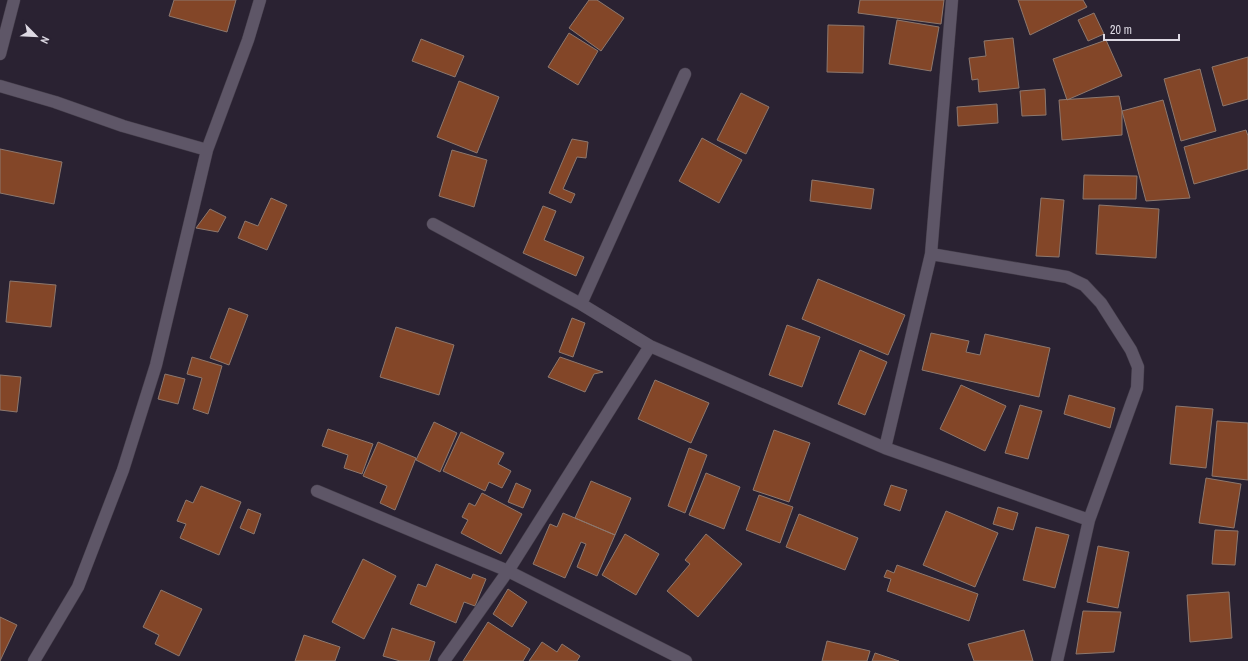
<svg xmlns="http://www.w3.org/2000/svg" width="1248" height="661" viewBox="0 0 1248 661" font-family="'Archivo Narrow',sans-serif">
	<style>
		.building { fill: #834628; stroke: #8d786e }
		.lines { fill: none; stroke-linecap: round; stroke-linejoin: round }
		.street-casing { stroke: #433c49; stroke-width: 13 }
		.street { stroke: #5e5667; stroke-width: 12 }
	</style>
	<rect width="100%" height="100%" fill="#2a2232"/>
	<path class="building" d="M 174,0 L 236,0 L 227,32 L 169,16 Z
		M 589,0 L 597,0 L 624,18 L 601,51 L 569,28 Z
		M 860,0 L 944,0 L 941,24 L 858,13 Z
		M 1018,0 L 1083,0 L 1087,7 L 1030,35 Z
		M 1094,13 L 1104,34 L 1088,41 L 1078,20 Z
		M 897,20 L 939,27 L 931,71 L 889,64 Z
		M 828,25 L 864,26 L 863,73 L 827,72 Z
		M 569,33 L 598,51 L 578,85 L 548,67 Z
		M 1013,38 L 1019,88 L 979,92 L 978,79 L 972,80 L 969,58 L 986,56 L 984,41 Z
		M 421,39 L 464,56 L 455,77 L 412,61 Z
		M 1106,40 L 1122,76 L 1067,100 L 1053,59 Z
		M 1248,57 L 1248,99 L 1223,106 L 1212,67 Z
		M 1200,69 L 1216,131 L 1181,141 L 1164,79 Z
		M 459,81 L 499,97 L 477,153 L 437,137 Z
		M 1045,89 L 1046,115 L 1022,116 L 1020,91 Z
		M 741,93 L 769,107 L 746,154 L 717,140 Z
		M 1119,96 L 1122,111 L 1122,135 L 1062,140 L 1059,100 Z
		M 1163,100 L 1190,198 L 1146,201 L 1122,111 Z
		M 997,104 L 998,123 L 958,126 L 957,107 Z
		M 1246,130 L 1248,136 L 1248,169 L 1194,184 L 1184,147 Z
		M 702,138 L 742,160 L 719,203 L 679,181 Z
		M 572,139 L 588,142 L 586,158 L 577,157 L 563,189 L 575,194 L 571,203 L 549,193 Z
		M 0,149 L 62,162 L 54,204 L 0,193 Z
		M 452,150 L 487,160 L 474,207 L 439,196 Z
		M 1084,175 L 1137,176 L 1136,199 L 1083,199 Z
		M 812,180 L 874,189 L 871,209 L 810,201 Z
		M 271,198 L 287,205 L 267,250 L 238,238 L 245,221 L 258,226 Z
		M 1041,198 L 1064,200 L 1059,257 L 1036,256 Z
		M 1099,205 L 1159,209 L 1156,258 L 1096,254 Z
		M 543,206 L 556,211 L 544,240 L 584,257 L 576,276 L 523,253 Z
		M 210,209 L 226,217 L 218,232 L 196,228 Z
		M 818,279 L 905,315 L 888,355 L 802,319 Z
		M 10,281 L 56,285 L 51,327 L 6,322 Z
		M 229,308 L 248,315 L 229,365 L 210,358 Z
		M 572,318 L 585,323 L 573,357 L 559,352 Z
		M 787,325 L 820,337 L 802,387 L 769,375 Z
		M 396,327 L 454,345 L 439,395 L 380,377 Z
		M 931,333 L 969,341 L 966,352 L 980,355 L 985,334 L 1050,348 L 1039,397 L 922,370 Z
		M 860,350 L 887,362 L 865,415 L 838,404 Z
		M 192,357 L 222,366 L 208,414 L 193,409 L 202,378 L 187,374 Z
		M 560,357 L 603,372 L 594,374 L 585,392 L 548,377 Z
		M 165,374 L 185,379 L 178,404 L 158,399 Z
		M 0,375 L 21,377 L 17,412 L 0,410 Z
		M 655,380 L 709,403 L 691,443 L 638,419 Z
		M 961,385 L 1006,406 L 985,451 L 940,429 Z
		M 1069,395 L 1115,408 L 1110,428 L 1064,414 Z
		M 1020,405 L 1042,411 L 1028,459 L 1005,453 Z
		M 1176,406 L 1213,409 L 1206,468 L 1170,464 Z
		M 1217,421 L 1248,423 L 1248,480 L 1212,476 Z
		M 434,422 L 457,433 L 440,472 L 416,460 Z
		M 328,429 L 373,444 L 362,474 L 344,468 L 348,455 L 322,446 Z
		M 774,430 L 810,443 L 789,502 L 753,490 Z
		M 461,432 L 504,453 L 498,464 L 511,471 L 502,488 L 489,482 L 485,491 L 443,471 Z
		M 378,442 L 416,458 L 395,510 L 380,503 L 387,486 L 363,476 Z
		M 689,448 L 707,455 L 685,513 L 668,506 Z
		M 706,473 L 740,487 L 724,529 L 689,515 Z
		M 1206,478 L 1241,484 L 1234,528 L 1199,523 Z
		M 591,481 L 631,498 L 615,535 L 575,518 Z
		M 516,483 L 531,490 L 523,508 L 508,502 Z
		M 891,485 L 907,490 L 900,511 L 884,505 Z
		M 201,486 L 241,502 L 219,555 L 180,538 L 186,524 L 177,521 L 186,500 L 193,503 Z
		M 482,493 L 522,514 L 501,554 L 461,533 L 468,520 L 462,517 L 469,503 L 475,506 Z
		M 759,495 L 793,507 L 780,543 L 746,530 Z
		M 998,507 L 1018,513 L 1013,530 L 993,524 Z
		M 248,509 L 261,514 L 254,534 L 240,528 Z
		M 946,511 L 998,533 L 975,587 L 923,565 Z
		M 563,513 L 615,535 L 597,576 L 577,567 L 586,544 L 581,542 L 565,578 L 533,564 L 550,524 L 557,527 Z
		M 799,514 L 858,538 L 845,570 L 786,547 Z
		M 1036,527 L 1069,535 L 1055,588 L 1023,580 Z
		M 1215,530 L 1238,531 L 1235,565 L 1212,564 Z
		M 625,534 L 659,554 L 636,595 L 602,575 Z
		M 706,534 L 742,564 L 698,617 L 667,591 L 690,564 L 685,560 Z
		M 1098,546 L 1129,552 L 1118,608 L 1087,602 Z
		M 363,559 L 396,576 L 364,639 L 332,622 Z
		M 436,564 L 471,579 L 473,574 L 486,579 L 475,606 L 464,602 L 456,623 L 410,604 L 418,584 L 426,587 Z
		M 897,565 L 978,594 L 969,621 L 887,591 L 891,579 L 884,577 L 887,570 L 894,573 Z
		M 508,589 L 527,602 L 512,627 L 493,614 Z
		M 161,590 L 202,609 L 179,656 L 155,644 L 159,635 L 143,627 Z
		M 1229,592 L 1232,638 L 1190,642 L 1187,595 Z
		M 1083,611 L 1121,612 L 1114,652 L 1076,654 Z
		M 0,617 L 17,625 L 0,661 Z
		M 488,622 L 530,649 L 523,661 L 463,661 Z
		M 392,628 L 435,642 L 429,661 L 400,661 L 383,656 Z
		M 1024,630 L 1033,661 L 974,661 L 968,644 Z
		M 304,635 L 340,647 L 335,661 L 295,661 Z
		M 827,641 L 870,651 L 867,661 L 822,661 Z
		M 542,642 L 557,652 L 562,644 L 580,656 L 577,661 L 529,661 Z
		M 875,653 L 899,661 L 872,661 Z"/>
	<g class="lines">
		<g class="street-casing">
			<path id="street" d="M 0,54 L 14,0
				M 0,86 L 55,102 L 123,126 L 207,150
				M 433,224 L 581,304 L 650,346 L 885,448 L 1089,520
				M 931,254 L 1067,277 L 1084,285 L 1101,303 L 1131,350 L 1138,367 L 1137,388 L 1089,520 L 1057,661
				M 581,304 L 685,74
				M 885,448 L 931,254 L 952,0
				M 317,491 L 508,571 L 686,661
				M 34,661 L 78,587 L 123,470 L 156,365 L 207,150 L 248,40 L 260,0
				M 444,661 L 508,571 L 650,346"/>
		</g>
		<use href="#street" class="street"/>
	</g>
	<g transform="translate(36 36) rotate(114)" stroke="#2a2232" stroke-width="3" paint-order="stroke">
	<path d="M0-3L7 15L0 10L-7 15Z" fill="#ddd9e3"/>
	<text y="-6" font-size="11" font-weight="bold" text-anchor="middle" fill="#ddd9e3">N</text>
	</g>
	<path d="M1104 34v6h75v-6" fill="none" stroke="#ddd9e3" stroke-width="2"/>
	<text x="1110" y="34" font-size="12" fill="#ddd9e3" stroke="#2a2232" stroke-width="3" paint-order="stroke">20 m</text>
</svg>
